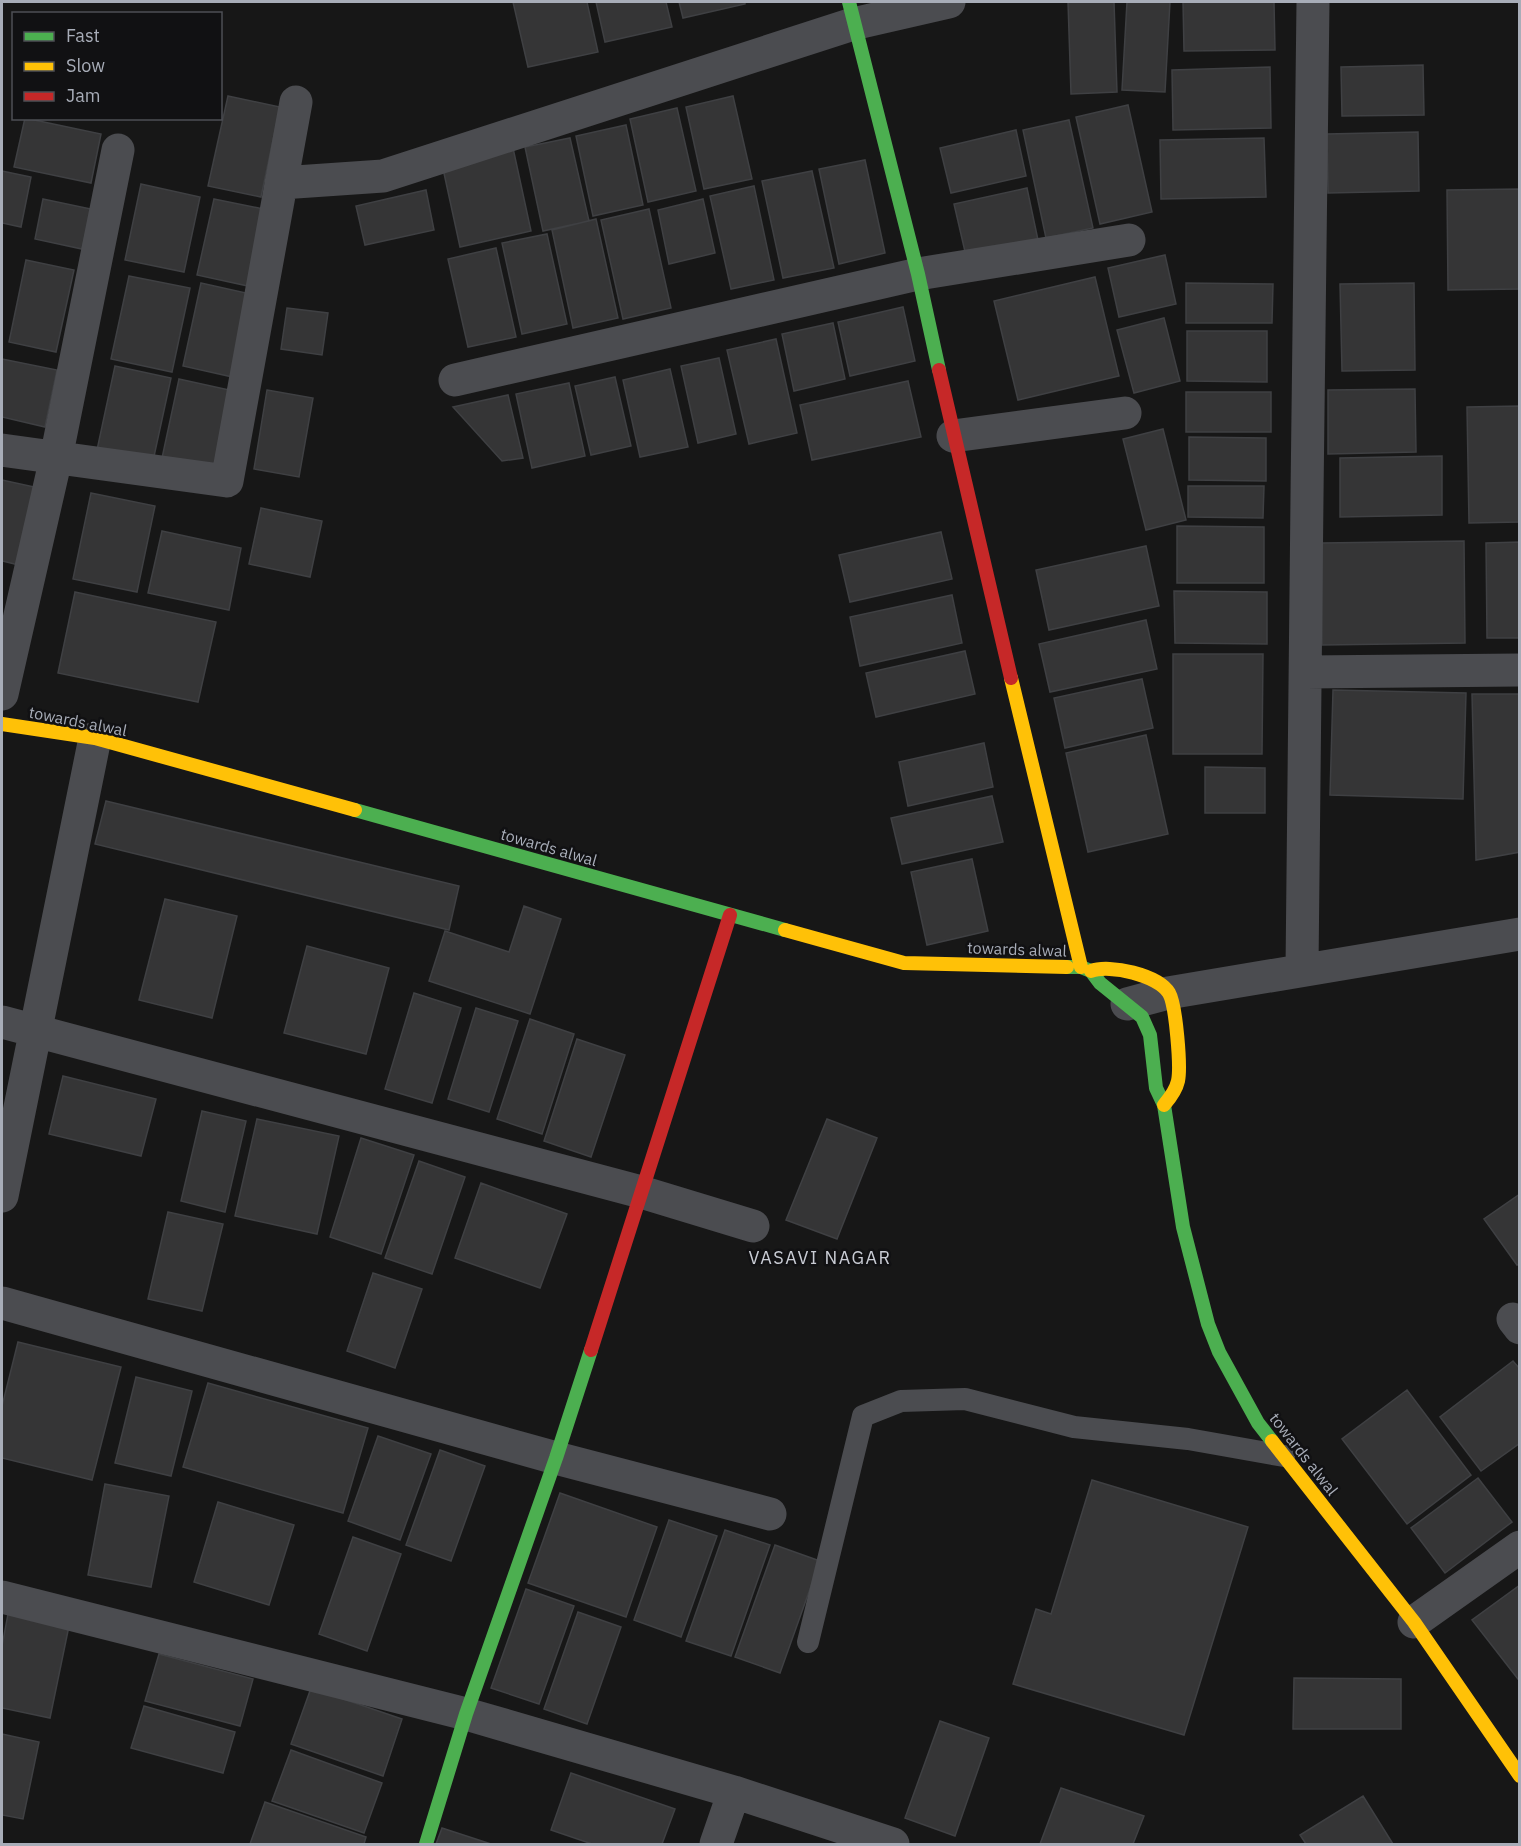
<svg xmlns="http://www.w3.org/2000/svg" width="1521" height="1846" viewBox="0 0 1521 1846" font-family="'IBM Plex Sans',sans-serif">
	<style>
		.building { fill: #353536; stroke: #3f4043; stroke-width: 1.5 }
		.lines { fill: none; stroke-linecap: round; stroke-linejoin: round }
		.lane { stroke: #4b4c50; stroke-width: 22 }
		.street { stroke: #4b4c50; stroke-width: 33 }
		.fast { stroke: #4caf50; stroke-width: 14 }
		.slow { stroke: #ffc107; stroke-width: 14 }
		.jam { stroke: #c62828; stroke-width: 14 }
		.labels { text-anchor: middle; stroke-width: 5; stroke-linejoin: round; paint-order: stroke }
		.street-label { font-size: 16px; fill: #a8adb8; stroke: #111113 }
		.neighbourhood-label { font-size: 18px; letter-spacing: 1.5px; fill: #c9ccd4; stroke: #111113 }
	</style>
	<rect width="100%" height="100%" fill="#171717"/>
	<path class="building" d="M 513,2 L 587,2 L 598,52 L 528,67 Z
		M 596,2 L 666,2 L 672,27 L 605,42 Z
		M 679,2 L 745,2 L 745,4 L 683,18 Z
		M 1068,2 L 1114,2 L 1117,92 L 1071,94 Z
		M 1127,2 L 1170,2 L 1165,92 L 1122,90 Z
		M 1183,2 L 1274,2 L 1275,50 L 1184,51 Z
		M 1423,65 L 1424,115 L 1342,116 L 1341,67 Z
		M 1270,67 L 1271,128 L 1173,130 L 1172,70 Z
		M 228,96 L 280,107 L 261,197 L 208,186 Z
		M 733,96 L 752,179 L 704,189 L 686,107 Z
		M 1128,105 L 1152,212 L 1100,224 L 1076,117 Z
		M 677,108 L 696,191 L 648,202 L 630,119 Z
		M 25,118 L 101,134 L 91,183 L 14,167 Z
		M 1069,120 L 1093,228 L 1046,238 L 1023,130 Z
		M 626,125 L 643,205 L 593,216 L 576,136 Z
		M 1016,130 L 1026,176 L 951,193 L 940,148 Z
		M 1418,132 L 1419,191 L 1328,193 L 1327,134 Z
		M 570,138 L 589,221 L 543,231 L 525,147 Z
		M 1264,138 L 1266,197 L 1161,199 L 1160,140 Z
		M 513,148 L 531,231 L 460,247 L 442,164 Z
		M 865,160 L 885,253 L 839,264 L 819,169 Z
		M 2,171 L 31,177 L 21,227 L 2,223 Z
		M 812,171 L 834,268 L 783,278 L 762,181 Z
		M 141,184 L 200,197 L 184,272 L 125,260 Z
		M 754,186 L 774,280 L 731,289 L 710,196 Z
		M 1027,188 L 1038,240 L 966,256 L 954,204 Z
		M 1520,189 L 1520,289 L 1448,290 L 1447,190 Z
		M 426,190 L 434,230 L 365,245 L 356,206 Z
		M 43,199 L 91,209 L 82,249 L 35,239 Z
		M 214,199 L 264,209 L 248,286 L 197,275 Z
		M 703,199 L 715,253 L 669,264 L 658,210 Z
		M 649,209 L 671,308 L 623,319 L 601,220 Z
		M 596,219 L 618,318 L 573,328 L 552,230 Z
		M 547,234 L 567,324 L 522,334 L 502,243 Z
		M 496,248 L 516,337 L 468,347 L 448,259 Z
		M 1165,255 L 1176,304 L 1119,317 L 1108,268 Z
		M 26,260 L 74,270 L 56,352 L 9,342 Z
		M 129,276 L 190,288 L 172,372 L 111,359 Z
		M 1095,277 L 1119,376 L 1018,400 L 994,301 Z
		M 201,283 L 255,295 L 237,378 L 183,366 Z
		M 1186,283 L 1273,284 L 1272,323 L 1186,323 Z
		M 1414,283 L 1415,370 L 1342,371 L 1340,284 Z
		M 903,307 L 915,361 L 850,376 L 838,322 Z
		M 287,308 L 328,313 L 322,355 L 281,349 Z
		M 1164,318 L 1180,381 L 1134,393 L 1117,330 Z
		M 833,323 L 845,379 L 794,391 L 782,334 Z
		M 1187,331 L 1267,331 L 1267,382 L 1187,381 Z
		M 776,339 L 797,433 L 749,444 L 727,350 Z
		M 719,358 L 736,434 L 698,443 L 681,366 Z
		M 2,359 L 57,370 L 45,427 L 2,417 Z
		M 115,366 L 171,378 L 153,461 L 97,450 Z
		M 670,369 L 688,447 L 640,457 L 623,380 Z
		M 615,377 L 631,446 L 591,455 L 575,386 Z
		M 179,379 L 234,391 L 217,470 L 162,458 Z
		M 908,381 L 921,437 L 812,460 L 800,405 Z
		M 569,383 L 585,456 L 532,468 L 516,394 Z
		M 1415,389 L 1416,452 L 1328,454 L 1328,390 Z
		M 267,390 L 313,398 L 299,477 L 254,469 Z
		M 1186,392 L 1271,392 L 1271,432 L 1186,432 Z
		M 508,395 L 523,458 L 502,461 L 453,407 Z
		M 1520,406 L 1520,522 L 1469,523 L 1467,407 Z
		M 1163,429 L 1186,520 L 1146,530 L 1123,439 Z
		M 1189,437 L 1266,438 L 1266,481 L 1189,480 Z
		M 1442,456 L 1442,515 L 1340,517 L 1340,458 Z
		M 2,480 L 39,488 L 23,566 L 2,561 Z
		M 1188,486 L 1264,486 L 1263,518 L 1188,517 Z
		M 91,493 L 155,506 L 137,592 L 73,579 Z
		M 261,508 L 322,521 L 310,577 L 249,564 Z
		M 1177,526 L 1264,527 L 1264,583 L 1177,583 Z
		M 162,531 L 241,548 L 229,610 L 148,593 Z
		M 941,532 L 952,579 L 850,602 L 839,555 Z
		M 1464,541 L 1465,643 L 1322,645 L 1322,543 Z
		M 1520,542 L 1520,638 L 1487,638 L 1486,543 Z
		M 1146,546 L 1159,606 L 1049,630 L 1036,570 Z
		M 1174,591 L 1267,592 L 1267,644 L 1175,643 Z
		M 75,592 L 216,622 L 198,702 L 58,673 Z
		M 952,595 L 962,643 L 860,666 L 850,617 Z
		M 1146,620 L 1157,669 L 1050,692 L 1039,644 Z
		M 965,651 L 975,694 L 876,717 L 866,673 Z
		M 1173,654 L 1263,654 L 1262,754 L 1173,754 Z
		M 1142,679 L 1153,728 L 1065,748 L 1054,698 Z
		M 1333,690 L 1466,693 L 1463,799 L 1330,795 Z
		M 1472,694 L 1520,694 L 1520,852 L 1476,860 Z
		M 1146,735 L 1168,834 L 1088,852 L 1066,753 Z
		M 984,743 L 993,787 L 908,806 L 899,762 Z
		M 1205,767 L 1265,768 L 1265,813 L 1205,813 Z
		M 992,796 L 1003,842 L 902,864 L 891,818 Z
		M 106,801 L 459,886 L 449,930 L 95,844 Z
		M 972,859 L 988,931 L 927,945 L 911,872 Z
		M 165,899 L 237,916 L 212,1018 L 139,1000 Z
		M 524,906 L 561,919 L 530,1014 L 429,981 L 445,931 L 509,952 Z
		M 307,946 L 389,968 L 366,1054 L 284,1033 Z
		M 414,993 L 461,1008 L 432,1103 L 385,1089 Z
		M 476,1008 L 518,1021 L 489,1112 L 448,1099 Z
		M 530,1019 L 574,1034 L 542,1134 L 497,1119 Z
		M 577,1039 L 625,1055 L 591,1157 L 544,1141 Z
		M 63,1076 L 156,1099 L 141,1156 L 49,1134 Z
		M 202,1111 L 246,1121 L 225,1212 L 181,1201 Z
		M 257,1119 L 339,1136 L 317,1234 L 235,1216 Z
		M 827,1119 L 877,1138 L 837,1239 L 786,1220 Z
		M 361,1138 L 414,1155 L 381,1254 L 330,1237 Z
		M 419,1161 L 465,1177 L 432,1274 L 385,1258 Z
		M 481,1183 L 567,1214 L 540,1288 L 455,1258 Z
		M 1520,1194 L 1520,1264 L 1517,1265 L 1484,1219 Z
		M 168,1212 L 223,1224 L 202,1311 L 148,1299 Z
		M 373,1273 L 422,1289 L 395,1368 L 347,1351 Z
		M 18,1342 L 121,1367 L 92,1480 L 2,1458 L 2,1406 Z
		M 1513,1361 L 1520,1369 L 1520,1443 L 1481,1471 L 1440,1417 Z
		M 136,1377 L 192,1391 L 171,1476 L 115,1463 Z
		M 208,1383 L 368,1428 L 343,1513 L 183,1467 Z
		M 1407,1390 L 1471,1475 L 1407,1524 L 1342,1439 Z
		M 378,1436 L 431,1454 L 400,1540 L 348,1521 Z
		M 440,1450 L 485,1466 L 451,1561 L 406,1545 Z
		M 1478,1478 L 1512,1522 L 1445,1573 L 1411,1528 Z
		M 1092,1480 L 1248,1527 L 1184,1735 L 1013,1684 L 1036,1609 L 1051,1614 Z
		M 105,1484 L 169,1496 L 151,1587 L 88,1575 Z
		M 560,1493 L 657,1527 L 626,1617 L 528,1583 Z
		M 218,1502 L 294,1525 L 269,1605 L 194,1582 Z
		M 669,1520 L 717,1536 L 681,1637 L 634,1620 Z
		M 725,1530 L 770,1545 L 731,1656 L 686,1641 Z
		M 353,1537 L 401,1554 L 367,1651 L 319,1634 Z
		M 775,1545 L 820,1561 L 780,1673 L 735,1657 Z
		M 1520,1585 L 1520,1678 L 1518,1679 L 1472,1620 Z
		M 526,1589 L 574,1606 L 539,1704 L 491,1688 Z
		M 578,1612 L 621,1627 L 587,1724 L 544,1709 Z
		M 8,1614 L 69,1626 L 50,1718 L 2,1708 L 2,1646 Z
		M 159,1654 L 253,1679 L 240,1726 L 145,1701 Z
		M 1294,1678 L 1401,1679 L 1401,1729 L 1293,1729 Z
		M 311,1688 L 402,1719 L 383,1776 L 291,1744 Z
		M 144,1706 L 235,1732 L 223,1773 L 131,1748 Z
		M 940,1721 L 989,1738 L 955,1836 L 905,1818 Z
		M 2,1734 L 39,1742 L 23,1819 L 2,1815 Z
		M 291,1750 L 382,1783 L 364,1833 L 272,1801 Z
		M 571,1773 L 675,1809 L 662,1844 L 592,1844 L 551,1830 Z
		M 1061,1788 L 1144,1816 L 1133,1844 L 1040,1844 Z
		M 1363,1796 L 1393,1844 L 1306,1844 L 1300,1835 Z
		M 265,1802 L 366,1837 L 364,1844 L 250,1844 Z
		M 442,1828 L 491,1844 L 436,1844 Z"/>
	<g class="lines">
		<path class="lane" d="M 808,1642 L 863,1416 L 901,1401 L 965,1399 L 1074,1427 L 1188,1439 L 1284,1456"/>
		<path class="street" d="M 281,183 L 383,176 L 853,24 L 949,2
			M 455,380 L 918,274 L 1129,240
			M 953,436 L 1125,413
			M 2,450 L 227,481 L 296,102
			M 1306,672 L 1520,670
			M 2,694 L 56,458 L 118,150
			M 1302,969 C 1307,647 1307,324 1313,2
			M 1127,1004 L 1168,993 L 1520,934
			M 2,1022 L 641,1192 L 753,1226
			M 2,1196 L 95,738
			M 2,1303 L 556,1458 L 770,1514
			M 1513,1319 L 1520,1328
			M 2,1597 L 466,1714 L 734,1792 L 893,1844
			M 1414,1622 L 1520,1547
			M 716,1844 L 734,1792"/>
		<path class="fast" d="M 849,2 L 918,274 L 939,370
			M 355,810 L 785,930
			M 1067,967 L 1081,967 L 1091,971 L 1100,983 L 1142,1017 L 1150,1035 L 1156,1088 L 1164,1105 L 1183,1227 L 1208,1324 L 1219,1352 L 1258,1423 L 1272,1441
			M 426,1844 L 466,1714 L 556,1458 L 591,1350"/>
		<path class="slow" d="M 1011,678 L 1081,967
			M 2,724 L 95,738 L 355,810
			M 785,930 L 904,963 L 1067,967
			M 1091,971 C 1110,964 1158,975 1169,993 C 1176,1005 1181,1067 1178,1081 C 1176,1090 1170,1098 1164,1105
			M 1272,1441 L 1414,1622 L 1520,1776"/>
		<path class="jam" d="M 939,370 L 1011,678
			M 591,1350 L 730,915"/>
	</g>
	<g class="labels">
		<g class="street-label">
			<text transform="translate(78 721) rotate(11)" y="6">towards alwal</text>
			<text transform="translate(549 847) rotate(16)" y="6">towards alwal</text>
			<text transform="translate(1017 949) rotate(2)" y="6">towards alwal</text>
			<text transform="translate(1304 1454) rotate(52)" y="6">towards alwal</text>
		</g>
		<g class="neighbourhood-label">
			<text x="820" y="1264">VASAVI NAGAR</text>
		</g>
	</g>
	<rect width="1521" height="1846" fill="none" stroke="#a8adb8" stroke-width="6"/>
	<rect x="12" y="12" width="210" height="108" fill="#111113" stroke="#4d4f55" stroke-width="1.5"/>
	<rect x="24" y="32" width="30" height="9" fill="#4caf50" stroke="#4d4f55" stroke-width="1.5"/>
	<text x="66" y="42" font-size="18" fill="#a8adb8">Fast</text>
	<rect x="24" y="62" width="30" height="9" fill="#ffc107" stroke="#4d4f55" stroke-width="1.5"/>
	<text x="66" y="72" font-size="18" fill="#a8adb8">Slow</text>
	<rect x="24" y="92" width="30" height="9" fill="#c62828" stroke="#4d4f55" stroke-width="1.5"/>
	<text x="66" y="102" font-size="18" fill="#a8adb8">Jam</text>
</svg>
